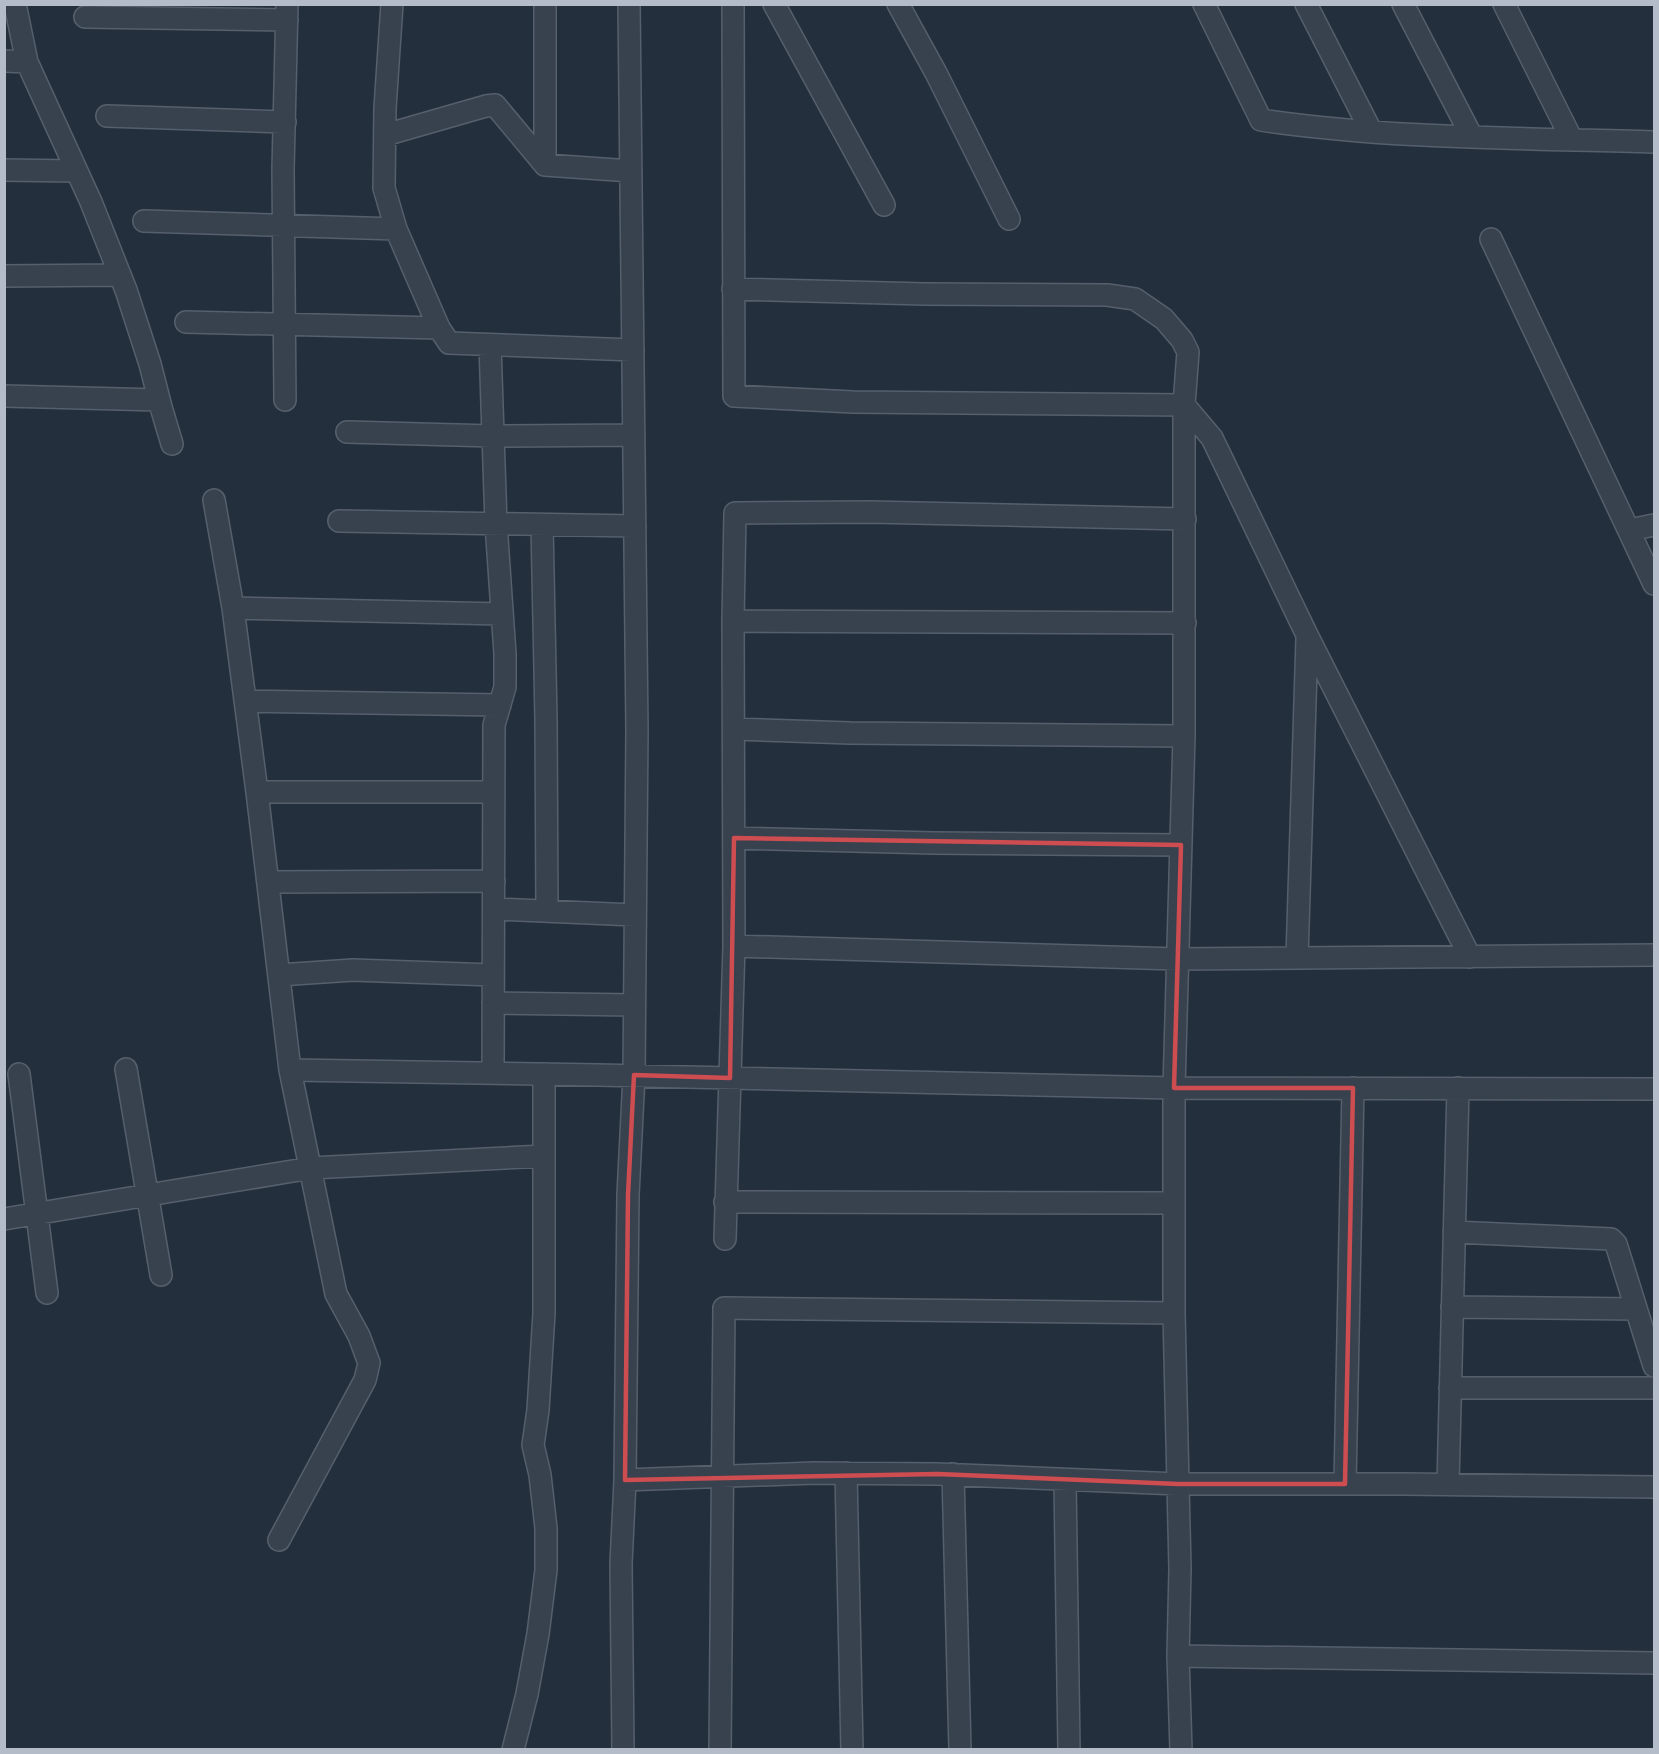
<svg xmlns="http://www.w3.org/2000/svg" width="1659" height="1754" viewBox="0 0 1659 1754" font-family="'IBM Plex Sans',sans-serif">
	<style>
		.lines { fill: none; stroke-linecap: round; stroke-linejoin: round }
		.minor-casing { stroke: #565f6c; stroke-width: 24 }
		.minor { stroke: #38414e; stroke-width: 21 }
		.marked { fill: none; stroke: #ce4d50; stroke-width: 4.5; stroke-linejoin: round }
	</style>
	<rect width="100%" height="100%" fill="#242f3e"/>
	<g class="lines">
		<g class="minor-casing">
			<path id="minor" d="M 15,4 L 27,62 L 91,202 L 126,290 L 150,364 L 161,407 L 172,444
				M 392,4 L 385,108 L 384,188 L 396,229 L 439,328 L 449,343 L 633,350
				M 545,4 L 545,165
				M 733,4 L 734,396 L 853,402 L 1184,405 L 1212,438 L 1307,635 L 1470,957
				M 774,4 L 884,205
				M 898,4 L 936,73 L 1009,219
				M 1204,4 L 1261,120 C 1391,139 1524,138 1654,142
				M 1306,4 L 1371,131
				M 1403,4 L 1472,137
				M 1504,4 L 1572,140
				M 85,17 L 287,20
				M 4,61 L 27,62
				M 107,116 L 285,122
				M 385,135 L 486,106 L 495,105 L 545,165 L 631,171
				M 4,170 L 76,171
				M 144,221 L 396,229
				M 1491,239 L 1654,584
				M 4,276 L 120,275
				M 733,289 L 924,294 L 1107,295 L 1135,299 L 1164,319 L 1182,340 L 1188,352 L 1184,405 L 1184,736
				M 186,322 L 439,328
				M 490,345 L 496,524 L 505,654 L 505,687 L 494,725 L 493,1073
				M 4,396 L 159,400
				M 285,400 L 283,169 L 287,4
				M 347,432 L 493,436 L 634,435
				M 214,500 L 233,608 L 257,792 L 290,1070 L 336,1294 L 359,1336 L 369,1363 L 365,1380 L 279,1540
				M 339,521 L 635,526
				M 542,525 L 546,719 L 547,910
				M 1629,530 L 1654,525
				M 233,608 L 502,614
				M 733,621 L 1185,623
				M 245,701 L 500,705
				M 257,792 L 494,792
				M 734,838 L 934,843 L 1181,845
				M 268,882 L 494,881
				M 494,909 L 635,915
				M 734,946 L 1177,959 L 1654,955
				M 1297,958 L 1307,638
				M 279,975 L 353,970 L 493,975
				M 493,1003 L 634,1005
				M 126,1069 L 161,1275
				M 290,1070 L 598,1075 L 1174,1088 L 1184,736 L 850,733 L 734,729
				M 19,1074 L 47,1293
				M 725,1202 L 1174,1203
				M 4,1219 L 311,1168 L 544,1156
				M 1454,1232 L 1611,1239 L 1616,1244 L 1654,1366
				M 725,1239 L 734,946 L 733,621 L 735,513 L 870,512 L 1185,519
				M 1452,1307 L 1636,1309
				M 1450,1388 L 1654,1388
				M 846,1473 L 852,1750
				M 953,1474 L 960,1750
				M 625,1480 L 814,1473 L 937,1474 L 1178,1484 L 1405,1484 L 1654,1487
				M 1065,1480 L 1069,1750
				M 1345,1484 L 1353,1088
				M 1448,1484 L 1458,1088
				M 1178,1656 L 1654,1663
				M 513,1750 L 527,1694 L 538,1634 L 546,1570 L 546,1528 L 540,1475 L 533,1445 L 538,1410 L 544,1313 L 544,1074
				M 623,1750 L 621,1564 L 625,1480 L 628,1195 L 634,1075 L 637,730 L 629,4
				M 720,1750 L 724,1308 L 1174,1313
				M 1181,1750 L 1178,1656 L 1180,1569 L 1174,1313 L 1174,1088 L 1654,1089"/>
		</g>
		<use href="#minor" class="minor"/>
	</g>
	<path class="marked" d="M 734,838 L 1181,845 L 1174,1088 L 1353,1088 L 1345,1484 L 1178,1484 L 937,1474 L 625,1480 L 628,1195 L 634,1075 L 730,1078 Z"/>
	<rect width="1659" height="1754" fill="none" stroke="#b4bcc9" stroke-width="12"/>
</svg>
